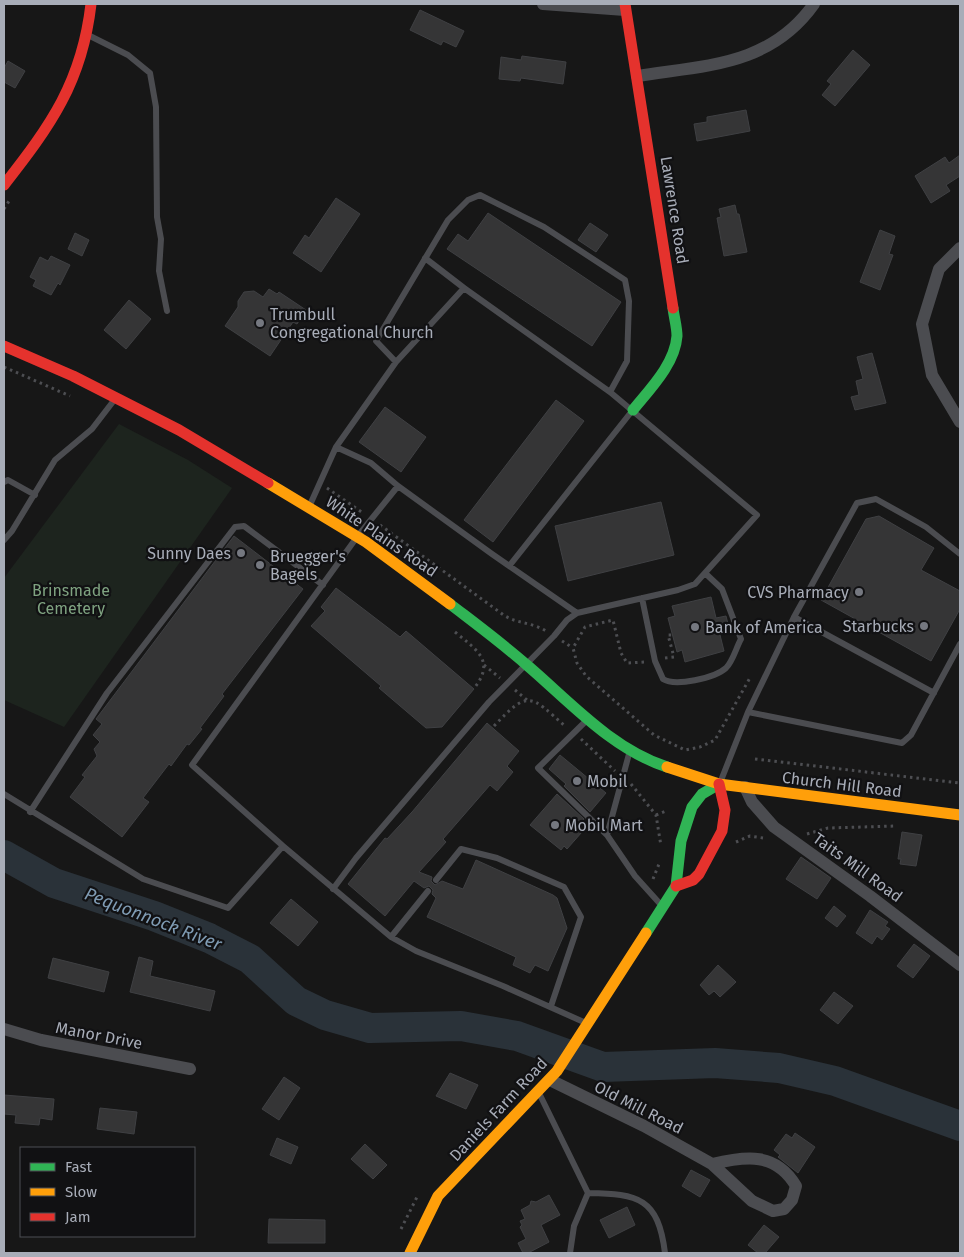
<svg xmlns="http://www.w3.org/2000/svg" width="964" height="1257" viewBox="0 0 964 1257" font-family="'Fira Sans',sans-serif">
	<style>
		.green { fill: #1d241e }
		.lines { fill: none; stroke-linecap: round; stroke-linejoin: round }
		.river { stroke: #2a3239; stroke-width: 30 }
		.building { fill: #353536; stroke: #3f4043 }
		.path { stroke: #4d4e52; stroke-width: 3; stroke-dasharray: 2.5 4; stroke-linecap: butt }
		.lane { stroke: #4b4c50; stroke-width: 6 }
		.street { stroke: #4b4c50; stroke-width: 12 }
		.fast { stroke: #30b455; stroke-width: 11 }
		.slow { stroke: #ff9f0a; stroke-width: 11 }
		.jam { stroke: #e5322d; stroke-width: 11 }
		.poi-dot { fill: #757880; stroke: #111113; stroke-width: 2 }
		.labels { text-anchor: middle; stroke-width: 4.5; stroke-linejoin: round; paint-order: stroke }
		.street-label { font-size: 16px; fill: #a8adb8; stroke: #111113 }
		.poi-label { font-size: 16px; fill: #a8adb8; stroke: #111113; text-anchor: start }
		.park-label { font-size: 16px; fill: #7fa381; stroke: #111113 }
		.water-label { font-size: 18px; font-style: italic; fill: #7f9bb3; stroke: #111113 }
	</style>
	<rect width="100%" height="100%" fill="#171717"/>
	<path class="green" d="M 119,424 L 188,460 L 232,488 L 64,727 L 4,700 L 4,578 Z"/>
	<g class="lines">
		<path class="river" d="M 4,855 L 54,883 L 154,916 L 209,938 L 250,959 L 296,1001 L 325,1015 L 370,1028 L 461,1026 L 517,1036 L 603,1067 L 715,1063 L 779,1068 L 835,1081 L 960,1126"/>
	</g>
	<path class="building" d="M 420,10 L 464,31 L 456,47 L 443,41 L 441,45 L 410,30 Z
		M 853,50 L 870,65 L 835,106 L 822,95 L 831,84 L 827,81 Z
		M 522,56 L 566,62 L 563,84 L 521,78 L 520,81 L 499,79 L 501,57 L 521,60 Z
		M 8,61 L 25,71 L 15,88 L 4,82 L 4,68 Z
		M 746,110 L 750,131 L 697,141 L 694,124 L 707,122 L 707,117 Z
		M 960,155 L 960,176 L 946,185 L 950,191 L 931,203 L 915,176 L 945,157 L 949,163 Z
		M 336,198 L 360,214 L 321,272 L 293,253 L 305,235 L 309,238 Z
		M 735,205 L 737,214 L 739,214 L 747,252 L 724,256 L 717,218 L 721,217 L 719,209 Z
		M 488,213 L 621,302 L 592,346 L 447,249 L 458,234 L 468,241 Z
		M 590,223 L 608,235 L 596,252 L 578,240 Z
		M 880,230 L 895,236 L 889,254 L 893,255 L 880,290 L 860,282 Z
		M 75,233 L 89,240 L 82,256 L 68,249 Z
		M 51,256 L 70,265 L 60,285 L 58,283 L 51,295 L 33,286 L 36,280 L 30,277 L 40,257 L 48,261 Z
		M 269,289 L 277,294 L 279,292 L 306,310 L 297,324 L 293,322 L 270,356 L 225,326 L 238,307 L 238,301 L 244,292 L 254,291 L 263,297 Z
		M 129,300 L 151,319 L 126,349 L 104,330 Z
		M 872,353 L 886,403 L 855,410 L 851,397 L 859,395 L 856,381 L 863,379 L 857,357 Z
		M 556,400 L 584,421 L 493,542 L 464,520 Z
		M 385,407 L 426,437 L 401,472 L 359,442 Z
		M 661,502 L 674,555 L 568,581 L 555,526 Z
		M 879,516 L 934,548 L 921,570 L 960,591 L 960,609 L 931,661 L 821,600 L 866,519 Z
		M 234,536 L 303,589 L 222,694 L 224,696 L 200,728 L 202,729 L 189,745 L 187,744 L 171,766 L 169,764 L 143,798 L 149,802 L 122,837 L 70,797 L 85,777 L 82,775 L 97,756 L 94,749 L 100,742 L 93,735 L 102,724 L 96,719 Z
		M 336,588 L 400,637 L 406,631 L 474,689 L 442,727 L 426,728 L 379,688 L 381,686 L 311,626 L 325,611 L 321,607 Z
		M 711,597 L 716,618 L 726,616 L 729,628 L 719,631 L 724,651 L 685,662 L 682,650 L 677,652 L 668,618 L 675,616 L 672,606 Z
		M 487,723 L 519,751 L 507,766 L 513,772 L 497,791 L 490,785 L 443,839 L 446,842 L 419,872 L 432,877 L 431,881 L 435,885 L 442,881 L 463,889 L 476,860 L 553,895 L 557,898 L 567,928 L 548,971 L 535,965 L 530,973 L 513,965 L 516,957 L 427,917 L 436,898 L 432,894 L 433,890 L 429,886 L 424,888 L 414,881 L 385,916 L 348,884 L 385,838 L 387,839 L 412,812 Z
		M 560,755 L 606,793 L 590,812 L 564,786 L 566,784 L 549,769 Z
		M 557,794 L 584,819 L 576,828 L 582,832 L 567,849 L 564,846 L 561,850 L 530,825 Z
		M 902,832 L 922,835 L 916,866 L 900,864 L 901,859 L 898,859 Z
		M 801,857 L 831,878 L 817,899 L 786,879 Z
		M 291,899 L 318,922 L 298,946 L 270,923 Z
		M 834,906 L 846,916 L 837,927 L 825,918 Z
		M 870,910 L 888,922 L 885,926 L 890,929 L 882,940 L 877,936 L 872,944 L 856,933 Z
		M 914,944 L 930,956 L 913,978 L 897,966 Z
		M 139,957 L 153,961 L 150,976 L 215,991 L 210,1011 L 130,992 Z
		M 53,958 L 109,972 L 104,992 L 48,978 Z
		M 718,965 L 736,982 L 720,997 L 714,991 L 709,995 L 700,985 Z
		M 834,992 L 853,1006 L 838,1024 L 820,1010 Z
		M 450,1073 L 478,1085 L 466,1109 L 436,1096 Z
		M 284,1077 L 300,1088 L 279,1120 L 262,1109 Z
		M 4,1095 L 54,1099 L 52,1120 L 40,1118 L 39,1125 L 15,1123 L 16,1115 L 4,1114 Z
		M 100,1108 L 137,1112 L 134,1134 L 97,1129 Z
		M 795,1133 L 815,1147 L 798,1173 L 778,1157 L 780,1155 L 774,1150 L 786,1134 L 792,1138 Z
		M 277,1138 L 298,1147 L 291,1164 L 270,1155 Z
		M 365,1144 L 387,1165 L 373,1179 L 351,1159 Z
		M 691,1170 L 710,1180 L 700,1197 L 682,1186 Z
		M 549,1195 L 560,1215 L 541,1225 L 549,1242 L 528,1253 L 523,1253 L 518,1243 L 526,1239 L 520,1227 L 522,1225 L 520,1221 L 525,1219 L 521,1210 L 530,1205 L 531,1201 L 536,1202 Z
		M 627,1207 L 635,1225 L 609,1238 L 600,1220 Z
		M 269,1219 L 325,1220 L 325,1243 L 268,1243 Z
		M 764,1225 L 779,1237 L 765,1253 L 758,1253 L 748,1245 Z"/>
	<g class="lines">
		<path class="path" d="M 4,209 L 9,201
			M 4,367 L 70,396
			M 327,488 L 363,513
			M 380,525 L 505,616 C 519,624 531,622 546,631
			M 455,632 C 475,649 496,660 475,687
			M 562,641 L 573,648
			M 665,658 L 674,657 L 668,635 L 673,635
			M 644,662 L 627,663 L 621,653 L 613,620 L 585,627 L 573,648 L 577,663 L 586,676 L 654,735 L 685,750 L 700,747 L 715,740 L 751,676
			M 484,665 L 500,678
			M 515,690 L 527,700
			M 494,726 C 529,689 530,695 566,727
			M 581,739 L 615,771
			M 755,759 L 960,783
			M 631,784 L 656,815 L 661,846
			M 656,815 L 666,811
			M 807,834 L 828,828 L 897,826
			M 736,842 L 750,836 L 763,838
			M 653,879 L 659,864
			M 401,1229 L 418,1195"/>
		<path class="lane" d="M 90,36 L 128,55 L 150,73 L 156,107 L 157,217 L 161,239 L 159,271 L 167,311
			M 425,258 L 464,288
			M 396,362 L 376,341 L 448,220 L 468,200 L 480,195 L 544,227 L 625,280 L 629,301 L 627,361 L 610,392
			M 336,447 L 371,463 L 398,486 L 492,554 L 577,613
			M 4,482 L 8,480 L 35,495
			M 398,486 L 357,537 L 192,765 L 283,846 L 391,937 L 416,951 L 503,986 L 586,1023
			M 309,507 L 336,447 L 396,362 L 464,288 L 610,392 L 757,515 L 695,584 L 678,590 L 577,613 L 567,620 L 554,636 L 489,702 L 356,858 L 333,889
			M 4,540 L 12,531 L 55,460 L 92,429 L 115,399
			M 510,565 L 632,411
			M 642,598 L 655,661 L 663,679 C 675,687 715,678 726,668 C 733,661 736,648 741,639 L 722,589 L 705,573
			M 794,617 L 934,693
			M 748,712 L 902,743 L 911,735 L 960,644
			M 587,720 L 538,768 L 607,835 L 635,876 L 662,906
			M 720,783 L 748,712 L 794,617 L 857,503 L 876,499 L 926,527 L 960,554
			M 4,794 L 143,879 L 228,908 L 283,846
			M 30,812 L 107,693 L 235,527 L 244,526 L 323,585
			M 607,835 L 629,754
			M 436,880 L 461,849 L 497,858 L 564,887 L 581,917 L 551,1006
			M 391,937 L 428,891
			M 539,1093 L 588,1193 L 574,1226 L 570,1253
			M 588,1193 C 639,1194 658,1198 665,1253"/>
		<path class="street" d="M 543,4 L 625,10
			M 637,76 C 706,65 770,66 814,4
			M 960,248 L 939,269 L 922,324 L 932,375 L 960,422
			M 745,787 L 752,802 L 774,827 L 870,896 L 960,965
			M 4,1029 L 41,1040 L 190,1069
			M 550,1080 L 644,1126 L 712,1164 L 752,1201 L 773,1211 L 784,1209 L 792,1200 L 796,1186 C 776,1152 746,1156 712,1164"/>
		<path class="fast" d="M 633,410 C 650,389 675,364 677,336 C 677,327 674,317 673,308
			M 450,604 C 476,624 503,644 528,666 C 571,703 612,749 667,767
			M 646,933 L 676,886 L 681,841 L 692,807 L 702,794 L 719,784"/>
		<path class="slow" d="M 268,483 L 366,542 L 450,604
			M 667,767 L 719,784 L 960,815
			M 410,1253 L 438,1196 L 557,1071 L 646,933"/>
		<path class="jam" d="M 625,4 L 673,308
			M 4,185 C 51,125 82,82 91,4
			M 4,346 L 73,376 L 179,430 L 268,483
			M 676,886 L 693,880 L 699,874 L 722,831 L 725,810 L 719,784"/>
	</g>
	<g class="poi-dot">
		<circle cx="260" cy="323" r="5"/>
		<circle cx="241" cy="553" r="5"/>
		<circle cx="260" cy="565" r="5"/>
		<circle cx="859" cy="592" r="5"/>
		<circle cx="924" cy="626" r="5"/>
		<circle cx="695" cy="627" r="5"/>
		<circle cx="577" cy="781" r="5"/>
		<circle cx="555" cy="825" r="5"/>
	</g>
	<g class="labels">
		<g class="street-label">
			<text transform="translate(675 210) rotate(81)" y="6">Lawrence Road</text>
			<text transform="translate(382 536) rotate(34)" y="6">White Plains Road</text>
			<text transform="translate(842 784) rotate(7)" y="6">Church Hill Road</text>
			<text transform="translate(858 867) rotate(36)" y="6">Taits Mill Road</text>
			<text transform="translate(99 1035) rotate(11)" y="6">Manor Drive</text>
			<text transform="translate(639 1107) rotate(27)" y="6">Old Mill Road</text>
			<text transform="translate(498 1109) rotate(-47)" y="6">Daniels Farm Road</text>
		</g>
		<g class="poi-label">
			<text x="270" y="320">Trumbull<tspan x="270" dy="18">Congregational Church</tspan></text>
			<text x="231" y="559" text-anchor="end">Sunny Daes</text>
			<text x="270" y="562">Bruegger's<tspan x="270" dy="18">Bagels</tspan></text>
			<text x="849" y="598" text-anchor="end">CVS Pharmacy</text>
			<text x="914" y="632" text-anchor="end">Starbucks</text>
			<text x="705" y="633">Bank of America</text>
			<text x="587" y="787">Mobil</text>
			<text x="565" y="831">Mobil Mart</text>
		</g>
		<g class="park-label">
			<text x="71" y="596">Brinsmade<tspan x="71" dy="18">Cemetery</tspan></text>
		</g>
		<g class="water-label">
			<text transform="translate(153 919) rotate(21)" y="6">Pequonnock River</text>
		</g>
	</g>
	<rect width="964" height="1257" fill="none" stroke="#a8adb8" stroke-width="10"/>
	<rect x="20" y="1147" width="175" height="90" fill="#111113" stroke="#4d4f55"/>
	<rect x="30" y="1163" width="25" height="8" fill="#30b455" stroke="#4d4f55"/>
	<text x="65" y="1172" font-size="15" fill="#a8adb8">Fast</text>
	<rect x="30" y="1188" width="25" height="8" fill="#ff9f0a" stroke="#4d4f55"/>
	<text x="65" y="1197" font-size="15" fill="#a8adb8">Slow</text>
	<rect x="30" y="1213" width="25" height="8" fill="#e5322d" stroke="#4d4f55"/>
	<text x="65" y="1222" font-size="15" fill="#a8adb8">Jam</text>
</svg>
